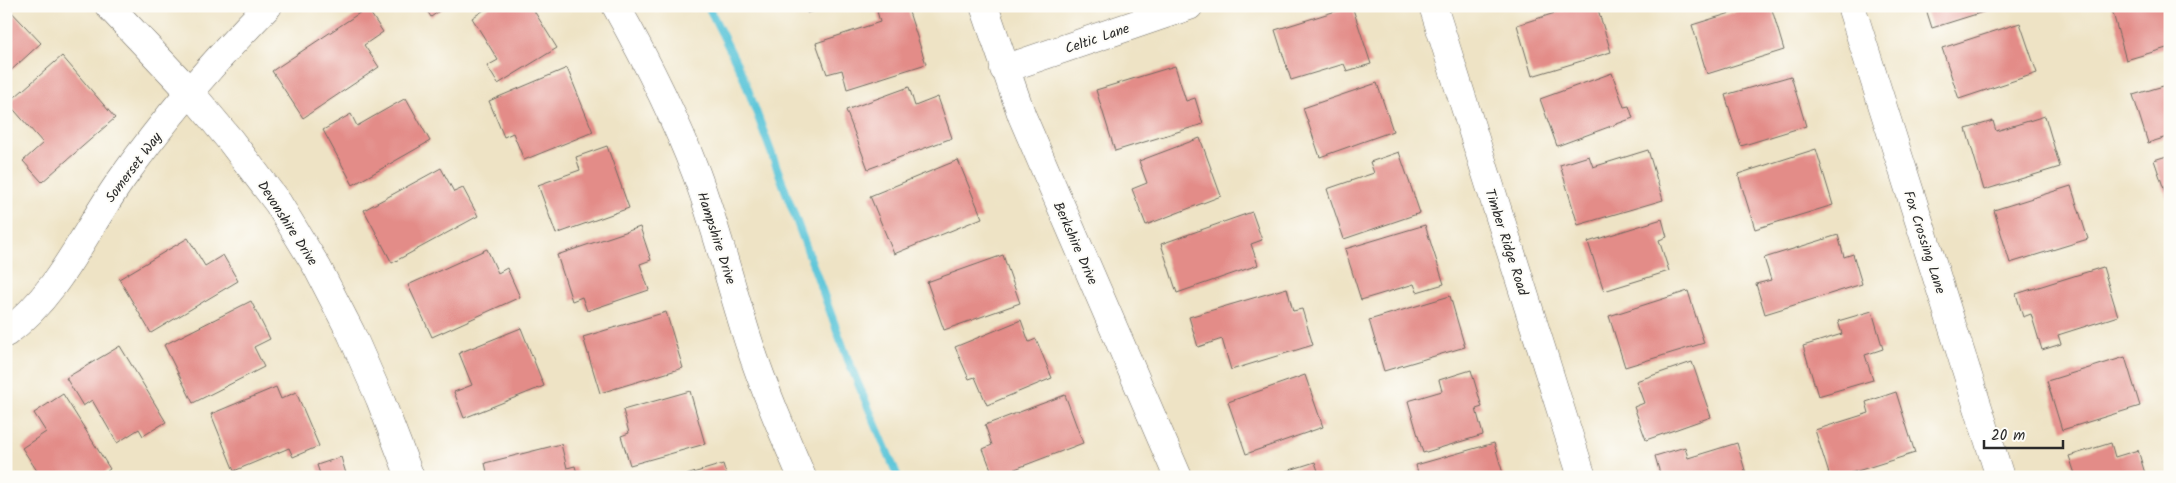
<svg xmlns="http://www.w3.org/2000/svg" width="2176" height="483" viewBox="0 0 2176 483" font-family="Kalam,sans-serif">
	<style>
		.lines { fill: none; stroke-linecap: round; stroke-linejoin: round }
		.stream { stroke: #5dc6d9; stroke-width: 8 }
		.building { fill: #e38c88 }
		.minor-casing { stroke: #6f6b61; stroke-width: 29 }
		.minor { stroke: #fff; stroke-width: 28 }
		.labels { text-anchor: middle; stroke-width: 4; stroke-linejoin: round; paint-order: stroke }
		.street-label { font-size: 14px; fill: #2b2b2b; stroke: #fdfcf7 }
	</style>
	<rect width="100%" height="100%" fill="#fdfcf7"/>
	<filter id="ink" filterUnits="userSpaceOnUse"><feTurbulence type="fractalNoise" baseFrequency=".02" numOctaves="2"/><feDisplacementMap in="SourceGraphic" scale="10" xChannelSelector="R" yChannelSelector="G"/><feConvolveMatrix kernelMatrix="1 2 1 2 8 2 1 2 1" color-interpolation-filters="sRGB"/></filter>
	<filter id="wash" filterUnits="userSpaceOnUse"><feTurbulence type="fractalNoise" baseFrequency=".0096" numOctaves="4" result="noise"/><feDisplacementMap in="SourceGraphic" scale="20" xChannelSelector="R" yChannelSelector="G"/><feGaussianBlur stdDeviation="1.12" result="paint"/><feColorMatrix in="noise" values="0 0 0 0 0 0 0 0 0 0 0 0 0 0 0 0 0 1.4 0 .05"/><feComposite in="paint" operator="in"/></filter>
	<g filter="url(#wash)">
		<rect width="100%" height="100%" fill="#eee3c5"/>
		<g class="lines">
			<path class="stream" d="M 708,6 L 743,76 L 848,360 L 898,477"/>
		</g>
		<g id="blocks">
			<path class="building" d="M 6,6 L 41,43 L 6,75 Z
				M 424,6 L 446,6 L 431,17 Z
				M 490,6 L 531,6 L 557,48 L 498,84 L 487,66 L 498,60 L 472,18 Z
				M 805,6 L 827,6 L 828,7 L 807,13 Z
				M 891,6 L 907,6 L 926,64 L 847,89 L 842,70 L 827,74 L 816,43 L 880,22 L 877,11 Z
				M 1352,6 L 1371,64 L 1347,71 L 1344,64 L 1291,80 L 1275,30 Z
				M 1577,6 L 1597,6 L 1611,52 L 1532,76 L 1517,25 Z
				M 1736,6 L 1771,6 L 1784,50 L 1707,74 L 1692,25 L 1737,11 Z
				M 1925,6 L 1999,6 L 1999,7 L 1932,28 Z
				M 2111,6 L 2170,6 L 2170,47 L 2126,60 Z
				M 367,8 L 383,32 L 364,45 L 379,67 L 303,118 L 272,71 Z
				M 2020,23 L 2037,73 L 1959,99 L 1942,48 Z
				M 62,56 L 115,118 L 42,182 L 23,161 L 43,143 L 8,103 Z
				M 1175,66 L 1186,101 L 1195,98 L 1203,124 L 1115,151 L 1096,90 Z
				M 567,68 L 593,132 L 524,160 L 513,133 L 504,137 L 489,101 Z
				M 1612,73 L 1624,107 L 1629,106 L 1633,118 L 1557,146 L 1540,99 Z
				M 1791,76 L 1806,126 L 1741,146 L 1725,95 Z
				M 1377,83 L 1393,131 L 1320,157 L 1303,108 Z
				M 2170,84 L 2170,136 L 2148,143 L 2133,95 Z
				M 909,87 L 915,106 L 938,97 L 952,138 L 868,169 L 846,110 Z
				M 406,98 L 430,141 L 353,185 L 323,130 L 351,114 L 357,126 Z
				M 2045,116 L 2060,167 L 1984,190 L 1966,129 L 1993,121 L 1996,131 Z
				M 1200,138 L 1221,196 L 1146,225 L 1132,189 L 1147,183 L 1139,161 Z
				M 607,146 L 629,208 L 556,234 L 538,185 L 580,170 L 576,157 Z
				M 1816,149 L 1833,205 L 1755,229 L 1738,174 Z
				M 1648,150 L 1663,200 L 1578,225 L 1560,165 L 1589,156 L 1593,167 Z
				M 1399,152 L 1420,213 L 1344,239 L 1327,189 L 1374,173 L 1370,162 Z
				M 2170,155 L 2170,204 L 2169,204 L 2154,160 Z
				M 958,160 L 982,218 L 894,254 L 870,196 Z
				M 441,168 L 454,192 L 463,188 L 478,216 L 392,263 L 364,210 Z
				M 2071,186 L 2088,239 L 2010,263 L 1994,210 Z
				M 1252,212 L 1262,240 L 1251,244 L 1258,265 L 1177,293 L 1161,244 Z
				M 1662,219 L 1667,237 L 1659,240 L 1669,271 L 1604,291 L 1588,242 Z
				M 1425,225 L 1444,284 L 1417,292 L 1414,284 L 1361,300 L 1345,249 Z
				M 640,227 L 651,260 L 640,264 L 649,290 L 587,311 L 582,297 L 572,301 L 557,255 Z
				M 1838,235 L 1844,257 L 1853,254 L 1862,284 L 1765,314 L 1756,284 L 1771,280 L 1764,258 Z
				M 188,238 L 205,266 L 223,255 L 238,281 L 151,333 L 119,279 Z
				M 487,249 L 498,273 L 507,268 L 520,297 L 432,337 L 408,285 Z
				M 1003,255 L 1020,303 L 944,330 L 927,282 Z
				M 2103,267 L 2118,316 L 2058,335 L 2061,344 L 2042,350 L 2031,314 L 2023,317 L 2016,294 Z
				M 1287,288 L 1293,311 L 1302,309 L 1313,345 L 1231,370 L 1222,339 L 1198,347 L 1189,317 Z
				M 1688,291 L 1704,343 L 1625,367 L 1609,316 Z
				M 1450,296 L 1465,347 L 1384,371 L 1369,320 Z
				M 251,301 L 270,339 L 254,347 L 264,367 L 193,403 L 164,345 Z
				M 1872,311 L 1883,349 L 1865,355 L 1873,380 L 1818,396 L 1803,346 L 1842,334 L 1838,321 Z
				M 666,312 L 683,368 L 600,393 L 583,337 Z
				M 1021,320 L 1029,342 L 1036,339 L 1052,378 L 987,405 L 975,377 L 969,379 L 955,347 Z
				M 521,328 L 544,386 L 464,418 L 454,392 L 472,385 L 459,353 Z
				M 120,346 L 166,422 L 143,436 L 139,429 L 117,443 L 92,400 L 83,406 L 66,378 Z
				M 2125,357 L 2140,406 L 2062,430 L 2047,381 Z
				M 1692,362 L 1711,417 L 1646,440 L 1634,407 L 1644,403 L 1636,381 Z
				M 1471,370 L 1482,407 L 1476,409 L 1483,435 L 1423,453 L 1408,401 L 1442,391 L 1439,380 Z
				M 1305,375 L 1323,427 L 1246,454 L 1228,402 Z
				M 276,387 L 281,399 L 296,392 L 319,446 L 293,457 L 289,448 L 234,471 L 211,414 Z
				M 690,391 L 705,444 L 630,465 L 621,436 L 629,433 L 623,410 Z
				M 1896,392 L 1915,453 L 1838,477 L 1830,477 L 1815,430 L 1869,413 L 1866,402 Z
				M 63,394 L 110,469 L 99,477 L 41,477 L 22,448 L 46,432 L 34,413 Z
				M 1065,395 L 1083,443 L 994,477 L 983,449 L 992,445 L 985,425 Z
				M 1494,443 L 1504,477 L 1419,477 L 1416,465 Z
				M 1737,443 L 1747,477 L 1661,477 L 1655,456 L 1685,447 L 1688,458 Z
				M 2111,443 L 2115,457 L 2138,450 L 2146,477 L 2076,477 L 2069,456 Z
				M 561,444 L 567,468 L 575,466 L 578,477 L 488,477 L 485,463 Z
				M 341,457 L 347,477 L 321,477 L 317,465 Z
				M 1315,462 L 1320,477 L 1271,477 L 1271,476 Z
				M 723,464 L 727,477 L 684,477 L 683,476 Z"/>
		</g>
	</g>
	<g filter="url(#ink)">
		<use href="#blocks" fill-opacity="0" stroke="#6f6b61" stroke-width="1"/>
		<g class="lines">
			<g class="minor-casing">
				<path id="minor" d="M 109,6 L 190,92 L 230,140 L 278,203 L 317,267 L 351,333 L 380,399 L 410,477
					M 616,6 C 646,60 674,115 696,173 C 717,229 731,287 749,343 C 764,389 783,433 802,477
					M 984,6 L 1022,116 L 1178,477
					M 1433,6 L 1582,477
					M 1851,6 L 2000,477
					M 1004,69 L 1189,6
					M 6,333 C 59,294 84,232 121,180 C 165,118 215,60 268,6"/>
			</g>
			<use href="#minor" class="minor"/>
		</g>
	</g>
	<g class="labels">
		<g class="street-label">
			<text transform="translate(1097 38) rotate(-19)" y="5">Celtic Lane</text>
			<text transform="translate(133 167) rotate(-53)" y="5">Somerset Way</text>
			<text transform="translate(288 223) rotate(57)" y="5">Devonshire Drive</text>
			<text transform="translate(717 238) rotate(72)" y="5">Hampshire Drive</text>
			<text transform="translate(1507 242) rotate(72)" y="5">Timber Ridge Road</text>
			<text transform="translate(1925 242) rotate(72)" y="5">Fox Crossing Lane</text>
			<text transform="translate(1076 243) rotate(66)" y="5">Berkshire Drive</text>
		</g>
	</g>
	<rect width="2176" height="483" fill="none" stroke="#fdfcf7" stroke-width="25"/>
	<path d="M1984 440v8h79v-8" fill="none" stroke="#2b2b2b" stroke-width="2.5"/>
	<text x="1991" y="440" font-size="15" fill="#2b2b2b" stroke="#fdfcf7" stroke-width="4" paint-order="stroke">20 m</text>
</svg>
